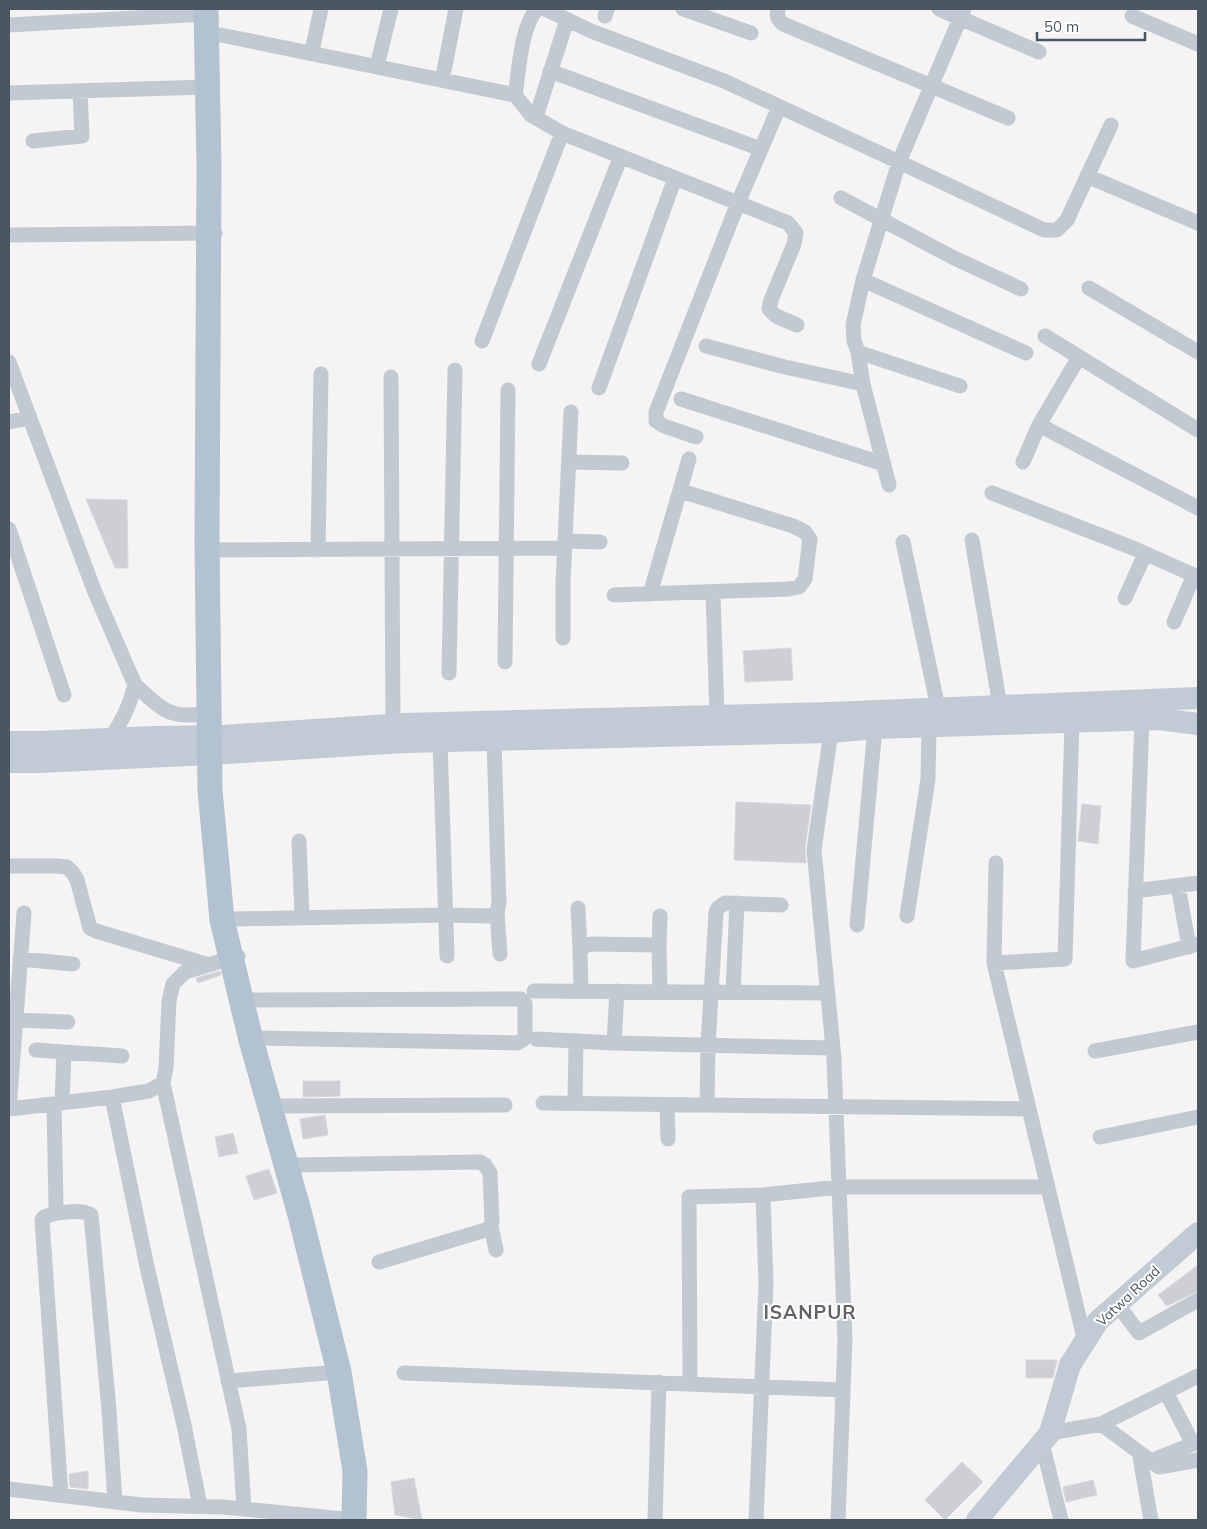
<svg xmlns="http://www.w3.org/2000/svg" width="1207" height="1529" viewBox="0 0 1207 1529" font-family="Mulish,sans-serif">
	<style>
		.building { fill: #cdcfd5; stroke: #d7d9de }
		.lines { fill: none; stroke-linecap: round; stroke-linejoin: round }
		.street { stroke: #c1cad2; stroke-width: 15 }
		.secondary { stroke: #c1cbd6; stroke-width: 22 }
		.primary { stroke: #b3c2d1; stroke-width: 25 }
		.labels { text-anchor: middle; stroke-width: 4; stroke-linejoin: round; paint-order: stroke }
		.street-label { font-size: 14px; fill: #4a5661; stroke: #fff }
		.district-label { font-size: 19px; font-weight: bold; letter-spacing: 1px; fill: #5f6368; stroke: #fff }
	</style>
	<rect width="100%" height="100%" fill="#f5f3f3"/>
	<path class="building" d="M 86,499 L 127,500 L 128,568 L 115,568 Z
		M 791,648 L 793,680 L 745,682 L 743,651 Z
		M 736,802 L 811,805 L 805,849 L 806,863 L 734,860 Z
		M 1082,804 L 1101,806 L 1098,844 L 1078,841 Z
		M 220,971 L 221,975 L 198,983 L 196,978 Z
		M 303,1081 L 340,1081 L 340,1096 L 303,1097 Z
		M 325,1115 L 328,1135 L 303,1139 L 300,1119 Z
		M 233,1133 L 238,1153 L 219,1157 L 215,1137 Z
		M 269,1169 L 277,1193 L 254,1200 L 246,1176 Z
		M 1198,1265 L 1198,1291 L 1167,1306 L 1158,1295 Z
		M 1026,1360 L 1057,1360 L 1053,1378 L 1026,1378 Z
		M 962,1462 L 983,1482 L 945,1520 L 925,1500 Z
		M 88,1471 L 88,1489 L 70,1487 L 69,1474 Z
		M 414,1478 L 422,1520 L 395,1515 L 391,1482 Z
		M 1093,1480 L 1097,1495 L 1066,1502 L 1063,1487 Z"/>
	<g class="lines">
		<path class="street" d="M 537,9 C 521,26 519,71 515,95 L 531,115 L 562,133 L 788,223 L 796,233 L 794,244 L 771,300 L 769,309 L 776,316 L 797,325
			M 545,9 L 591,31 L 724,81 L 899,162 L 964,9
			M 683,9 L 751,33
			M 778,9 C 776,15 778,20 783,24 L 1008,118
			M 939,9 L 1039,52
			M 605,16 L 607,9
			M 1132,16 L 1198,44
			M 9,25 L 206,14
			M 221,35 L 515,95
			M 313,46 L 321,9
			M 379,58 L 391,9
			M 444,71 L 456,9
			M 550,71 L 761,149
			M 9,93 L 207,87
			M 536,117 L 567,20
			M 33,141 L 82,136 L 80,91
			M 1087,176 L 1198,223
			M 841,198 L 954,258 L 1021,289
			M 9,235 L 215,233
			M 863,280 L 1026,353
			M 1089,288 L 1198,352
			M 1045,336 L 1198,430
			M 482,341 L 562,133
			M 706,346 L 785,367 L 863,384
			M 858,352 L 960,386
			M 9,362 L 94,590 L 135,685 C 130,705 122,722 110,739
			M 539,364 L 621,156
			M 391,377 L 393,725
			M 599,388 L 675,178
			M 681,399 L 884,464
			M 9,422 L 29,418
			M 1039,425 L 1198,508
			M 696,437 L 664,426 L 656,421 L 656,412 L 738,203 L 779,107
			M 569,462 L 622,463
			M 1023,462 L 1039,425 L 1079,357
			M 889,485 L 863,384 L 858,352 L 854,341 L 853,325 L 863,280 L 899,162 L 1044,230 L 1057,230 L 1067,220 L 1111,125
			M 992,493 L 1133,548 L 1198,577
			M 9,529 L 64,695
			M 972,540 L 1000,706
			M 565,541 L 600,542
			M 903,542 L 938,708
			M 207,550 L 564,548
			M 318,550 L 321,374
			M 713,592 L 717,716
			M 650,594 L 689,459
			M 614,595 L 789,589 L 799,587 L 805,579 L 810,539 L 805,532 L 793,526 L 681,491
			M 1125,598 L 1145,554
			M 1174,622 L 1194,575
			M 563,638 L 563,583 L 571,412
			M 505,662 L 508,390
			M 449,673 L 455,370
			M 135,685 C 146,694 159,709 173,713 C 185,717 198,714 209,714
			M 1142,719 L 1133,961 L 1198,944
			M 831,724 L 831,732 L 814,850 L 834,1059 L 845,1340 L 838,1520
			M 440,741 L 447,956
			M 299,841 L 302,917
			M 996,863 L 994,963 L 1085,1342
			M 9,866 L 57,866 L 67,867 L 73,873 L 77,880 L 90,928 L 96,931 L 209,965
			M 1178,886 L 1189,947
			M 1135,891 L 1198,883
			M 578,908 L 580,948
			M 497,913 L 500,954
			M 907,916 L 928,779 L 929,728
			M 235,919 L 445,915 L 490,916 L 497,913 L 499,903 L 494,740
			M 857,925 L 875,728
			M 659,947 L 660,916
			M 20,959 L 73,964
			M 994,963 L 1065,959 L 1072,722
			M 534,991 L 827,993
			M 581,991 L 580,948 L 591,944 L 656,945 L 659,947 L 660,991
			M 733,991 L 737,903
			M 251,1000 L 515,999 L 521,999 L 525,1003 L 525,1035 L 524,1039 L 517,1043 L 258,1038
			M 16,1020 L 68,1022
			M 536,1039 L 614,1043 L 833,1048
			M 614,1043 L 617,991
			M 36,1050 L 64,1052
			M 1095,1051 L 1198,1032
			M 163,1083 L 239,1429 L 244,1509
			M 112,1097 L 147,1267 L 184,1425 L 200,1506
			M 62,1103 L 64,1052 L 122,1056
			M 543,1103 L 1029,1109
			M 575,1103 L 576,1041
			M 54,1104 L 56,1207 L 55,1213
			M 667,1105 L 668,1139
			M 707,1105 L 708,1045 L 716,912 L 718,908 L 725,903 L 781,905
			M 279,1106 L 505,1105
			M 9,1109 L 112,1097 L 149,1091 L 163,1083 L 166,1068 L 169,1001 L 173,984 L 185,972 L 238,956
			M 9,1109 L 24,913
			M 1100,1137 L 1198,1117
			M 294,1165 L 480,1162 L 485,1165 L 490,1173 L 492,1222 L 489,1229 L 379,1262
			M 491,1226 L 496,1250
			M 1117,1304 L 1139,1333 L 1198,1300
			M 404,1373 L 843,1390
			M 228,1381 L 339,1372
			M 690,1383 L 689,1197 L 763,1195 L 839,1187 L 1047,1187
			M 1166,1392 L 1193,1444
			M 1101,1424 L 1198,1376
			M 1050,1433 L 1101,1424 L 1159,1467 L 1198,1460
			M 1042,1443 L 1061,1520
			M 1139,1452 L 1151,1520
			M 1151,1461 L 1198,1442
			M 9,1489 L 141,1505 L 223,1507 L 354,1520
			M 61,1495 L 42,1220 L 44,1217 C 54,1213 81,1208 91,1215 L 109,1410 L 115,1502
			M 655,1520 L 659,1382
			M 756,1520 L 766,1284 L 763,1195"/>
		<path class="secondary" d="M 9,742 L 40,742 L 153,737 L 223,736 L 404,724 L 830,713 L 1198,698
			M 9,762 L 39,762 L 210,754 L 405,742 L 831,732 L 875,728 L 1159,719 L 1198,724
			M 977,1520 L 1050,1433 L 1070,1365 L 1098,1321 L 1198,1233"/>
		<path class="primary" d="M 206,9 L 209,167 L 207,543 L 210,790 L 222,920 L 251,1040 L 299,1211 L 339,1372 L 355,1471 L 354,1520"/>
	</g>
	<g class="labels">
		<g class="street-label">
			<text transform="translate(1128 1296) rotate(-43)" y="5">Vatwa Road</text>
		</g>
		<g class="district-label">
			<text x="810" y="1319">ISANPUR</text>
		</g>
	</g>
	<rect width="1207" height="1529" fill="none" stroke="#4a5661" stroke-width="20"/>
	<path d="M1037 32v8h108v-8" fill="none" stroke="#4a5661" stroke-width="2.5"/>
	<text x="1044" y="32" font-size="15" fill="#4a5661" stroke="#ffffff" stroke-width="4" paint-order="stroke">50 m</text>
</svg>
